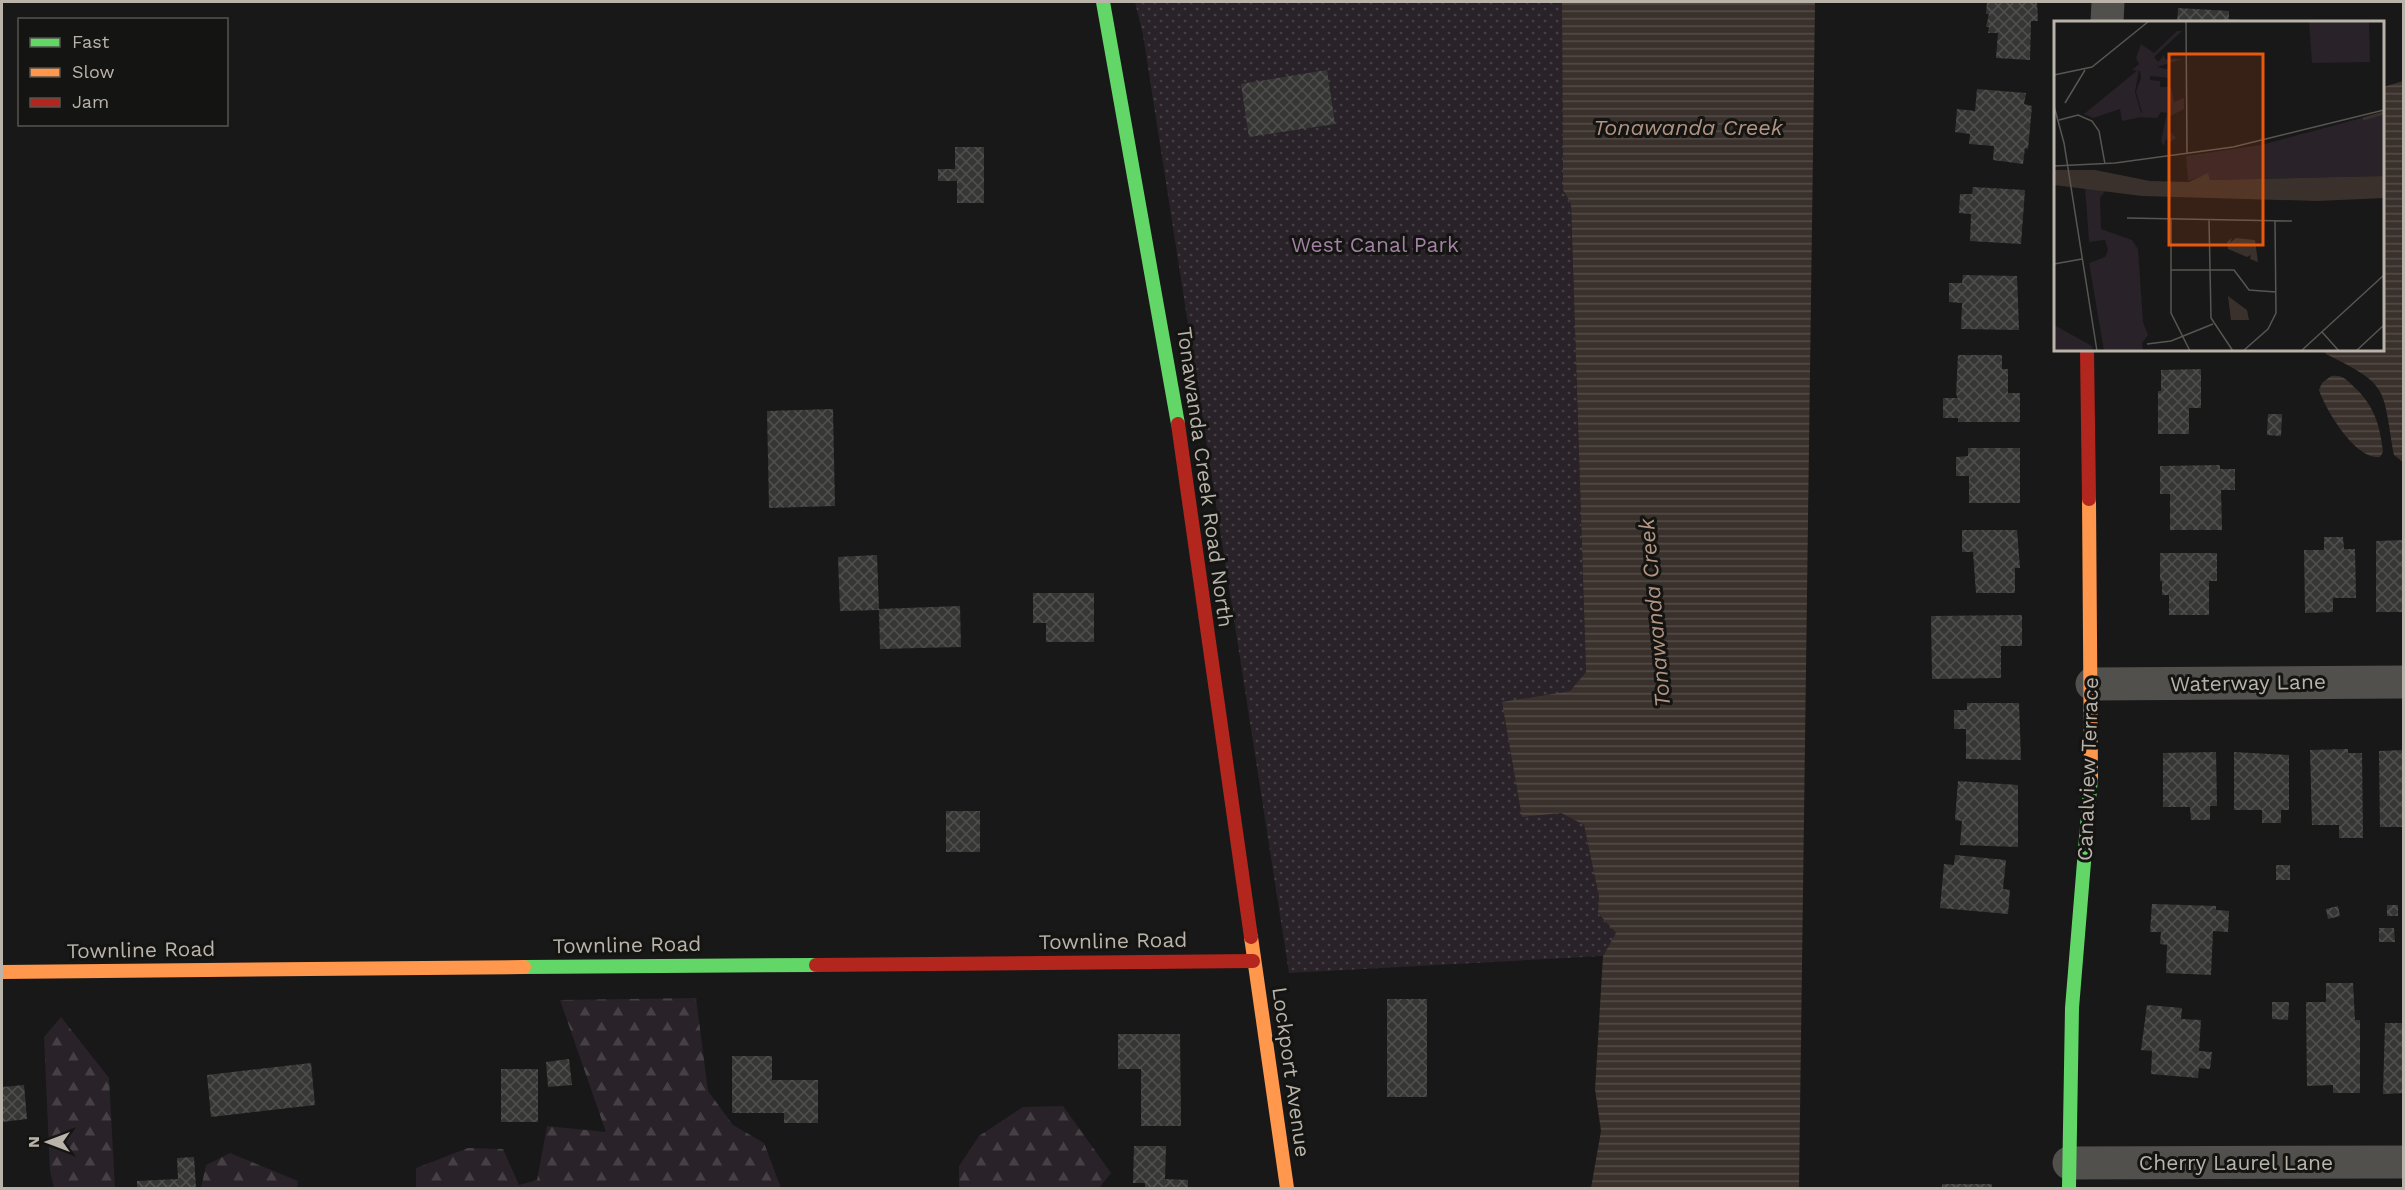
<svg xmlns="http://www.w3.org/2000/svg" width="2405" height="1190" viewBox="0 0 2405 1190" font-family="'Work Sans',sans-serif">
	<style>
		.grass { fill: url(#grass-dots) }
		.forest { fill: url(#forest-firs) }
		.water { fill: url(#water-rules) }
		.building { fill: url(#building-cross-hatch) }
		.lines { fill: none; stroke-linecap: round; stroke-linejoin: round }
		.street { stroke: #51504d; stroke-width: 33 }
		.fast { stroke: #63d668; stroke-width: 14 }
		.slow { stroke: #ff974d; stroke-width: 14 }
		.jam { stroke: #b3261e; stroke-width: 14 }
		.labels { text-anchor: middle; stroke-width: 6; stroke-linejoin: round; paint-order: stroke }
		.park-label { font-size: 21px; fill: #a282a3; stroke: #141412 }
		.street-label { font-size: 21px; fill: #b9b3aa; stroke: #141412 }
		.water-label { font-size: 22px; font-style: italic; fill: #b29482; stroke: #141412 }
		.inset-river { fill: none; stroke: #3a312c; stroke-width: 3 }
		.inset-road { fill: none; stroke: #585652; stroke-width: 1.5 }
		.view { fill: #e8590c; fill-opacity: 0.15; stroke: #e8590c; stroke-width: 3 }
		.inset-edge { fill: none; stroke: #b9b3aa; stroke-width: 3 }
	</style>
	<defs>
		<pattern id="grass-dots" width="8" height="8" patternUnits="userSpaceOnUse" patternTransform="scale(1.5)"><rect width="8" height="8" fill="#292229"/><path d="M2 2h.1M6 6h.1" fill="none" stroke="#464045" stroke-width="1.8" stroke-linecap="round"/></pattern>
		<pattern id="forest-firs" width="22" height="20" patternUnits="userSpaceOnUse" patternTransform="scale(1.5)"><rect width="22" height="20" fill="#292229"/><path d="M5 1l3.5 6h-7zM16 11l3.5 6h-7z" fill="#464045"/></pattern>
		<pattern id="water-rules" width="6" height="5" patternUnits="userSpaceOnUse" patternTransform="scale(1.5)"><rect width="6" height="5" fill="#3a312c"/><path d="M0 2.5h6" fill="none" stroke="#544c48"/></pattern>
		<pattern id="building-cross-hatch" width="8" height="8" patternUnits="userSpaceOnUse" patternTransform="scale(1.5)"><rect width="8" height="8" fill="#363634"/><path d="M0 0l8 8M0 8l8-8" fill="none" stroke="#51514f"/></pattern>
	</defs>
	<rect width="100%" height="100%" fill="#181818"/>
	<path class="grass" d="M 1135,2 L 1562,2 L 1563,190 L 1571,204 L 1586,672 L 1570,691 L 1503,702 L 1561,813 L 1584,825 L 1599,897 L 1598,913 L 1616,933 L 1603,956 L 1289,973 L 1143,35 Z"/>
	<path class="forest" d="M 696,998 L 708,1091 L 733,1125 L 764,1143 L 781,1188 L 416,1188 L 416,1168 L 468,1148 L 503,1149 L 519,1185 L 537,1180 L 547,1126 L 606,1132 L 560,1000 Z
		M 61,1017 L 109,1078 L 115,1188 L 54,1188 L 50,1171 L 44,1037 Z
		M 1063,1106 L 1111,1173 L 1099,1188 L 959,1188 L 959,1166 L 979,1136 L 1023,1107 Z
		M 230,1153 L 298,1181 L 297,1188 L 201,1188 L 206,1165 Z"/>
	<path class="water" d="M 1562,2 L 1815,2 L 1799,1188 L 1591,1188 L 1601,1131 L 1595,1089 L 1603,956 L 1616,933 L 1598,913 L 1599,897 L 1584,825 L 1561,813 L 1522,817 L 1502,702 L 1570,691 L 1586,672 L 1571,204 L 1563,190 Z
		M 2403,81 L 2404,81 L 2403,462 L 2394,455 C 2382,388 2391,386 2326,354 L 2324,350 L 2382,350 L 2383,87 Z
		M 2331,376 C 2341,375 2345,378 2352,385 C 2373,403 2380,424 2383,452 L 2380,457 C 2355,460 2326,410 2319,390 L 2322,383 Z"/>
	<path class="building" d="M 1987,2 L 2037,2 L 2038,21 L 2031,21 L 2030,60 L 1996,58 L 1998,33 L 1988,33 L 1989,27 L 1986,27 L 1989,14 L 1986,14 Z
		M 2178,8 L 2229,11 L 2229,19 L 2241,20 L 2241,22 L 2177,22 Z
		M 1327,70 L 1335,124 L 1249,137 L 1241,84 Z
		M 1977,89 L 2026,93 L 2024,104 L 2032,106 L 2028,149 L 2025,148 L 2023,164 L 1993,160 L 1994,146 L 1969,144 L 1970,134 L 1955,132 L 1957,109 L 1975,111 Z
		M 955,147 L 984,147 L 984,203 L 957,203 L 957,181 L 938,181 L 938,169 L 955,169 Z
		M 1973,187 L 2025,190 L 2021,244 L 1970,241 L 1971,214 L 1959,213 L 1960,194 L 1972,194 Z
		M 1963,275 L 2017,276 L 2019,330 L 1961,329 L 1962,303 L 1949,302 L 1949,283 L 1962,283 Z
		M 1958,355 L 2002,355 L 2002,369 L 2008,369 L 2008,393 L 2020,393 L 2020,422 L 1958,422 L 1958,418 L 1943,418 L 1943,398 L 1958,398 L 1956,394 Z
		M 2201,369 L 2201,408 L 2189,408 L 2189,434 L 2158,434 L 2158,391 L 2161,391 L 2161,370 Z
		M 833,409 L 835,506 L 769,508 L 767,411 Z
		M 2268,414 L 2282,414 L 2281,436 L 2267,435 Z
		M 1968,448 L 2020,448 L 2020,503 L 1969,503 L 1969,476 L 1956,476 L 1956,457 L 1968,456 Z
		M 2220,465 L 2220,469 L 2235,469 L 2235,490 L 2221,490 L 2222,530 L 2170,530 L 2170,494 L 2160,494 L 2160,466 Z
		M 1962,530 L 2017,530 L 2020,568 L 2015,568 L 2015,593 L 1976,593 L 1973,552 L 1962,552 Z
		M 2324,537 L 2343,537 L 2344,549 L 2355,549 L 2356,598 L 2333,598 L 2333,612 L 2305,613 L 2304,550 L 2324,550 Z
		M 2404,540 L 2404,612 L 2376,612 L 2376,541 Z
		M 2160,553 L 2217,553 L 2217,581 L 2209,581 L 2209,615 L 2169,615 L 2169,595 L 2162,595 L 2162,581 L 2160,581 Z
		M 877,555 L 879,609 L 960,606 L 961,647 L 880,649 L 879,610 L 840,611 L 838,557 Z
		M 1033,593 L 1094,593 L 1094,642 L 1046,642 L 1046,623 L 1033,623 Z
		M 2022,615 L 2022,646 L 2001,646 L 2001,678 L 1932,679 L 1931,616 Z
		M 1967,703 L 2019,703 L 2021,760 L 1966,759 L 1966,729 L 1954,729 L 1954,710 L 1967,710 Z
		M 2348,749 L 2348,753 L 2362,753 L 2363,838 L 2339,838 L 2339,825 L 2312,825 L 2310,750 Z
		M 2404,750 L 2404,827 L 2380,827 L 2379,751 Z
		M 2216,752 L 2217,806 L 2210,806 L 2210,820 L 2191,820 L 2190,807 L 2163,807 L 2163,753 Z
		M 2234,752 L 2289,755 L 2289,810 L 2281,810 L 2281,823 L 2262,823 L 2262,810 L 2234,810 Z
		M 1958,781 L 2018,785 L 2018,847 L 1960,845 L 1962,821 L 1955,820 Z
		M 946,811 L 980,811 L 980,852 L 946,852 Z
		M 1955,855 L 2006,860 L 2003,889 L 2010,890 L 2008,914 L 1940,908 L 1944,864 L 1954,865 Z
		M 2276,865 L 2290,865 L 2290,880 L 2276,880 Z
		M 2152,904 L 2216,906 L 2216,910 L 2229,911 L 2228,932 L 2213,931 L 2211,975 L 2166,973 L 2167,945 L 2160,944 L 2161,932 L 2150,932 Z
		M 2387,905 L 2398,905 L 2398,916 L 2387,916 Z
		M 2338,906 L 2340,916 L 2328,919 L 2326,909 Z
		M 2379,928 L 2394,928 L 2395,942 L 2379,942 Z
		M 2326,983 L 2353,983 L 2355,1020 L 2360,1020 L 2360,1093 L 2333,1093 L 2333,1085 L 2307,1086 L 2306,1002 L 2326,1002 Z
		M 1387,999 L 1427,999 L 1427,1097 L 1387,1097 Z
		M 2272,1002 L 2289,1002 L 2288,1020 L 2272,1019 Z
		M 2147,1005 L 2182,1008 L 2181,1019 L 2201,1020 L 2199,1051 L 2212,1052 L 2210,1069 L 2199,1068 L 2198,1078 L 2151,1074 L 2152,1051 L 2141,1050 Z
		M 2385,1023 L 2404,1023 L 2404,1093 L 2383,1094 Z
		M 1118,1034 L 1180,1034 L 1181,1126 L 1141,1126 L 1141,1069 L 1118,1069 Z
		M 732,1056 L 772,1056 L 772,1080 L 818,1080 L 818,1123 L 784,1123 L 784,1113 L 732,1113 Z
		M 569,1059 L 572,1085 L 548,1087 L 546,1062 Z
		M 311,1063 L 315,1105 L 211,1117 L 207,1075 Z
		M 501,1069 L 538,1069 L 538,1122 L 501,1122 Z
		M 24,1085 L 27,1119 L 2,1122 L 2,1087 Z
		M 1134,1146 L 1166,1146 L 1165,1179 L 1188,1180 L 1188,1188 L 1145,1188 L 1145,1183 L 1133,1183 Z
		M 194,1157 L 196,1188 L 137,1188 L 137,1181 L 178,1179 L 177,1158 Z
		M 1942,1184 L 1992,1184 L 1992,1188 L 1942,1188 Z"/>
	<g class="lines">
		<path class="street" d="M 2107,22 L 2108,2
			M 2092,684 L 2404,682
			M 2069,1163 L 2404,1162"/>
		<path class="fast" d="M 1103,2 L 1178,424
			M 524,967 L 816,965
			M 2069,1188 L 2072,1008 L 2091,777"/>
		<path class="slow" d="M 2089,499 L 2091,777
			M 1251,937 L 1287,1188
			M 2,972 L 524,967"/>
		<path class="jam" d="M 2087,350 L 2089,499
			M 1178,424 L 1251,937
			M 816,965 L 1253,961"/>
	</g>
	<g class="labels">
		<g class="park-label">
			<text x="1375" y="252">West Canal Park</text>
		</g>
		<g class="street-label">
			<text transform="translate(1205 477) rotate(82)" y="7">Tonawanda Creek Road North</text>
			<text transform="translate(2248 683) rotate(-1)" y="7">Waterway Lane</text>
			<text transform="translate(2088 769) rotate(-88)" y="7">Canalview Terrace</text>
			<text transform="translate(1113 941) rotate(-1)" y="7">Townline Road</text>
			<text transform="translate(627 945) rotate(-1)" y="7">Townline Road</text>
			<text transform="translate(141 950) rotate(-1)" y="7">Townline Road</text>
			<text transform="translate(1291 1072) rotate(82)" y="7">Lockport Avenue</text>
			<text x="2236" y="1170">Cherry Laurel Lane</text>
		</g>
		<g class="water-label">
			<text x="1688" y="135">Tonawanda Creek</text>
			<text transform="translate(1654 613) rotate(-95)" y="8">Tonawanda Creek</text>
		</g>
	</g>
	<g transform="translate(2054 21)">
		<rect width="330" height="330" fill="#181818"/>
		<path d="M 85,48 L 81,71 L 88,96 L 68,100 L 66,88 L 39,97 L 30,93 ZM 330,91 L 330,155 L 156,159 L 154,153 L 134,160 L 132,135 L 207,124 Z" fill="#292229"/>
		<path d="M 255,0 L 315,0 L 316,41 L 258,42 ZM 123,10 L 128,10 L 100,36 L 104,41 L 110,34 L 111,38 L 129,38 L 103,46 L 117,49 L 116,57 L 96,55 L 96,59 L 106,60 L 106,66 L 117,66 L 120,81 L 130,77 L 130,88 L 114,96 L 114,109 L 122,117 L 116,121 L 112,118 L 110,125 L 107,120 L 113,92 L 107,91 L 103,97 L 82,96 L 88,91 L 82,71 L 87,57 L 86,50 L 78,49 L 85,43 L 82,37 L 87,23 L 100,32 ZM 31,166 L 51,170 L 46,177 L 47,208 L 78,219 L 84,228 L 89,301 L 94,314 L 88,322 L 89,330 L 50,330 L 35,242 L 51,236 L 54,229 L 51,219 L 35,221 Z" fill="#292229"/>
		<path d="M 0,304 L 38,325 L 39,330 L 0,330 Z" fill="#292229"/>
		<path d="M 0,149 L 41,149 L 96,160 L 135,161 L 154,152 L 156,159 L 330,155 L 330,177 L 263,180 L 88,175 L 0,164 ZM 178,217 L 176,222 L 182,217 L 201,219 L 204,241 L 196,238 L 197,234 L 193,236 L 174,228 L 173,221 ZM 174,275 L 193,289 L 195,299 L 177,299 Z" fill="#3a312c"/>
		<path class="inset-river" d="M 309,98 L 330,92"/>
		<path class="inset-road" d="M 132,0 L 133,132M 0,54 L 38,46 L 95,0M 11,82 L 31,49M 0,85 L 10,122 L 43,330M 5,99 L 24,94 L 38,100 L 45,110 L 51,143M 0,145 L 61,142 L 179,126 L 330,89M 73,197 L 238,200M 117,197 L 117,292 L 136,330M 155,199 L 157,297 L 179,330M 0,243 L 28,238M 117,249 L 180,249 L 195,269 L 222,271M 268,311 L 285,330M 93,323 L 117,320 L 159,303M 189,330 L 214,308 L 222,292 L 221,200M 247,330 L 330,254M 302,330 L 330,304"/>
		<path class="view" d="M 115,33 L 209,33 L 209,224 L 115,224 Z"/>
		<rect width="330" height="330" class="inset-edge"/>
	</g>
	<rect width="2405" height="1190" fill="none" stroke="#b9b3aa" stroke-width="6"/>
	<rect x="18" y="18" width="210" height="108" fill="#141412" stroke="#56544f" stroke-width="1.5"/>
	<rect x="30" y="38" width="30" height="9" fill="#63d668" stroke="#56544f" stroke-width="1.5"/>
	<text x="72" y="48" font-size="18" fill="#b9b3aa">Fast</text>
	<rect x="30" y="68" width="30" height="9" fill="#ff974d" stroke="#56544f" stroke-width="1.5"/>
	<text x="72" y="78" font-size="18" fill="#b9b3aa">Slow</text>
	<rect x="30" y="98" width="30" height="9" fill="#b3261e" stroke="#56544f" stroke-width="1.5"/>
	<text x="72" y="108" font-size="18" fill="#b9b3aa">Jam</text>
	<g transform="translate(48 1142) rotate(270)" stroke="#141412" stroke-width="4.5" paint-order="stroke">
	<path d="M0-4.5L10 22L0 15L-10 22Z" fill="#b9b3aa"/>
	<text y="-9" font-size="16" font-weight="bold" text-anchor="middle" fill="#b9b3aa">N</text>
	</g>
</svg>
